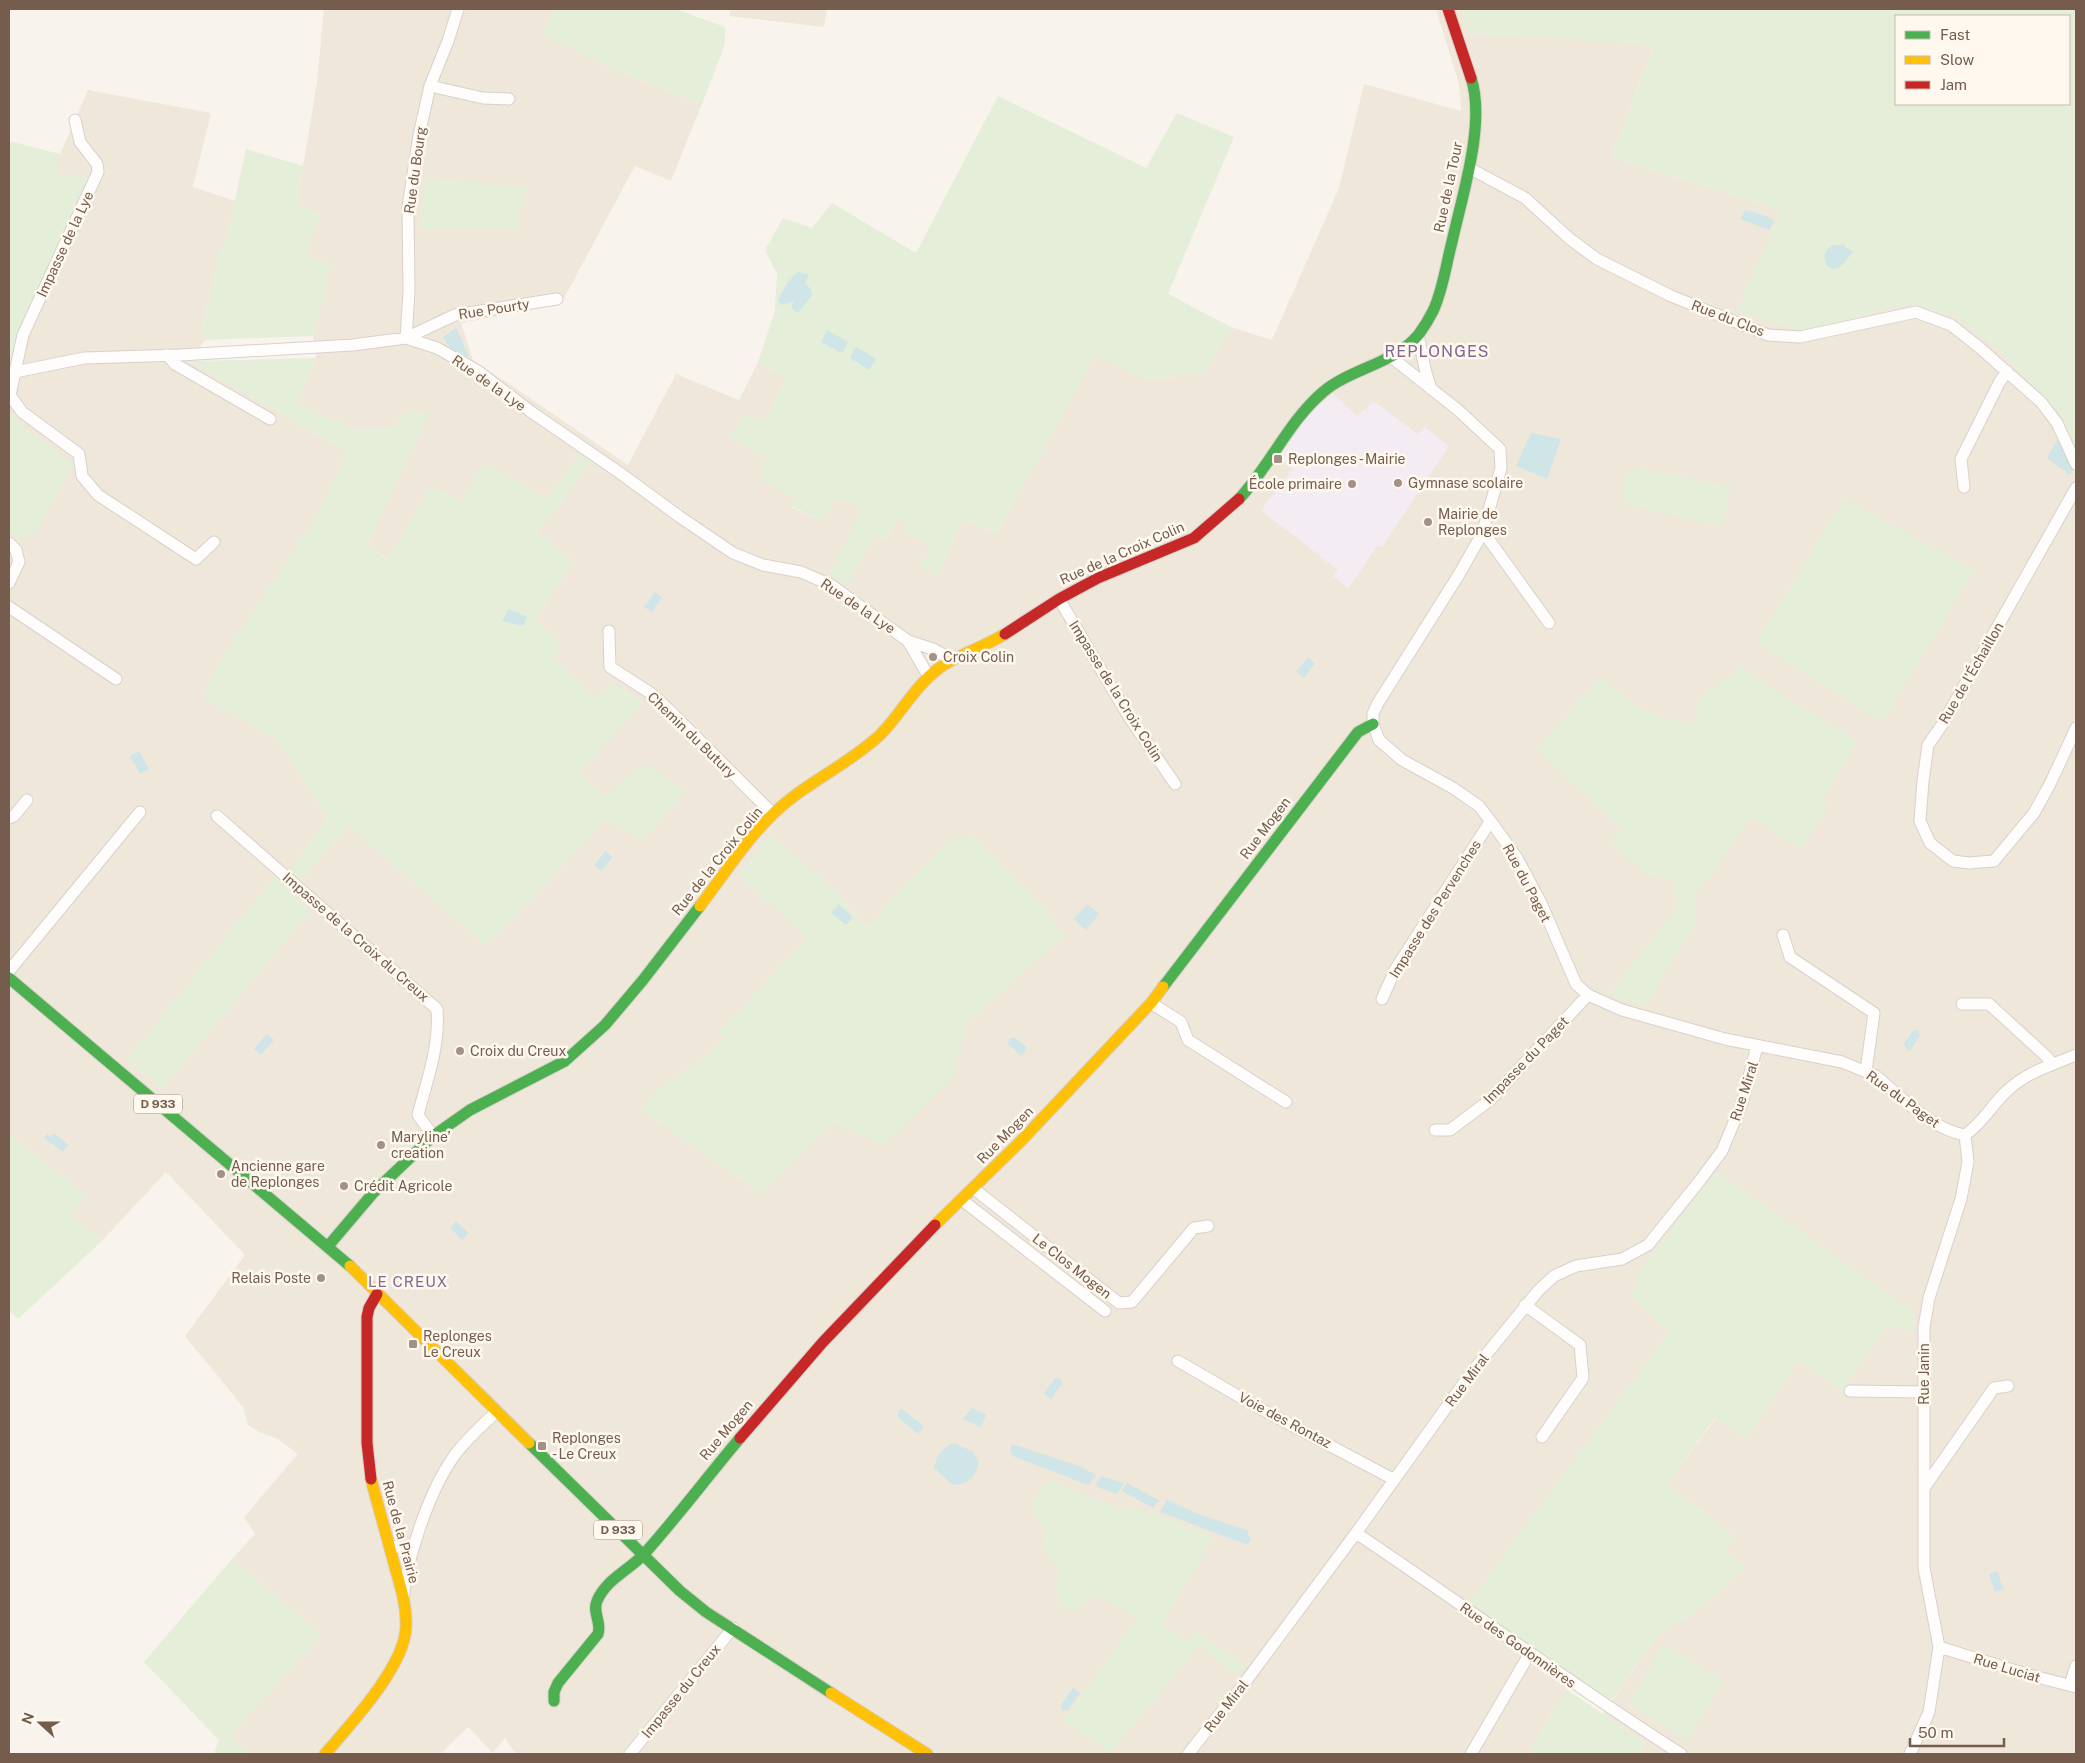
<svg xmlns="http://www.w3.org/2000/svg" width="2085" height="1763" viewBox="0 0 2085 1763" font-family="'Public Sans',sans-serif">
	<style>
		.residential { fill: #f0e7db; fill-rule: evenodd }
		.education { fill: #f4ecf3 }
		.green { fill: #e4eed8; fill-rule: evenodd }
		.water { fill: #cfe5e7 }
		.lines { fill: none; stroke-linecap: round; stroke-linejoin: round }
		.street-casing { stroke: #d7d1cb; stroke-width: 13 }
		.fast-casing { stroke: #d7d0c9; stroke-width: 13 }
		.slow-casing { stroke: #d7d0c9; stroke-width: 13 }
		.jam-casing { stroke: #d7d0c9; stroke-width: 13 }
		.street { stroke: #fefdfc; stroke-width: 11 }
		.fast { stroke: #4caf50; stroke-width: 11 }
		.slow { stroke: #ffc107; stroke-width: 11 }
		.jam { stroke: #c62828; stroke-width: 11 }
		.poi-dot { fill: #a39185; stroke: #fef8ef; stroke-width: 2 }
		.labels { text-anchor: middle; stroke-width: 5; stroke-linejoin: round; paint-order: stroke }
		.shield { fill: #fef8ef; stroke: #9e8b7e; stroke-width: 1 }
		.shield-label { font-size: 12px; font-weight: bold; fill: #755c4d }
		.street-label { font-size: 14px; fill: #755c4d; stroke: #fef8ef }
		.poi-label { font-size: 14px; fill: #755c4d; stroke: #fef8ef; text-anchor: start }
		.neighbourhood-label { font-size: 15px; letter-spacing: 1px; fill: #836691; stroke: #fef8ef }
		.quarter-label { font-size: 16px; letter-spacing: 1px; fill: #836691; stroke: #fef8ef }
	</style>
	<rect width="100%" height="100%" fill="#f8f4ed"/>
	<path class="residential" d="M 324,9 L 556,9 L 542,34 L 610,68 L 702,104 L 671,181 L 635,166 L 561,304 L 461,323 L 474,363 L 505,381 L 628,465 L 676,374 L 739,400 L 758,362 L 786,379 L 764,422 L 767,457 L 794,497 L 791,507 L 822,521 L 837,498 L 863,507 L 830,574 L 875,536 L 885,540 L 897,519 L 908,523 L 905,531 L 930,546 L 938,577 L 963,519 L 997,533 L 1095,355 L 1147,380 L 1205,372 L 1231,327 L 1272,340 L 1339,188 L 1364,84 L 1461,111 L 1459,84 L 1436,9 L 1461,9 L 1471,34 L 1547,37 L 1654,45 L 1611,157 L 1782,210 L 1737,312 L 1804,330 L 1907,304 L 1958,317 L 1999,350 L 2060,413 L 2076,446 L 2076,1754 L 1640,1754 L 1646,1743 L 1603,1714 L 1657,1636 L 1697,1610 L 1745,1567 L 1722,1552 L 1734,1537 L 1667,1484 L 1716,1418 L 1746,1439 L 1799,1360 L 1842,1391 L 1887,1325 L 1914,1331 L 1913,1311 L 1669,1332 L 1470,1602 L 1562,1670 L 1566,1689 L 1528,1754 L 516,1754 L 505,1738 L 493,1753 L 468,1727 L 440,1754 L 249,1754 L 231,1735 L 322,1634 L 232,1559 L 255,1534 L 244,1517 L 298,1454 L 278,1439 L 259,1432 L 248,1425 L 243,1407 L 185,1336 L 245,1255 L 166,1172 L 102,1241 L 71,1216 L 86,1196 L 9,1134 L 9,360 L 89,180 L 55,172 L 60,154 L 88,90 L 211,113 L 193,187 L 235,201 L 227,237 L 218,257 L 202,328 L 205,340 L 190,361 L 347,452 L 315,518 L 202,695 L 278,741 L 327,818 L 284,880 L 128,1061 L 162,1089 L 310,912 L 293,889 L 349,826 L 486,946 L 606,820 L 603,798 L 579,771 L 643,702 L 596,698 L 554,659 L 561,644 L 535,620 L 574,561 L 537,533 L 592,461 L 581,452 L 546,498 L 484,464 L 461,501 L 431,486 L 388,560 L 368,544 L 428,414 L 410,410 L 392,428 L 352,429 L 298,403 L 316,358 L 313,336 L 331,264 L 304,256 L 320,215 L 297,203 L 317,82 ZM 949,841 L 1065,934 L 967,1023 L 962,1038 L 833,1123 L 761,1194 L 642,1110 L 691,1064 L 696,1067 L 725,1037 L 719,1032 L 808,937 L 738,875 L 831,887 L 867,928 L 903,887 Z
		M 731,9 L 827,9 L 824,27 L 729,16 Z"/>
	<path class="education" d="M 1332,394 L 1358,416 L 1364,409 L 1366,410 L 1373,401 L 1418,434 L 1424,427 L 1449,446 L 1382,547 L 1378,545 L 1348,589 L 1333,576 L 1338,570 L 1261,510 L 1293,469 L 1279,460 L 1293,434 L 1308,415 Z"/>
	<path class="green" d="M 556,9 L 676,9 L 725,27 L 725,44 L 702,104 L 610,68 L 541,34 Z
		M 1461,9 L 2076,9 L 2076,446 L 2060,413 L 1999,350 L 1958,317 L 1907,304 L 1804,330 L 1736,312 L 1782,210 L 1611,157 L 1654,46 L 1547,37 L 1470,34 ZM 1896,16 L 2069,16 L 2069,104 L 1896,104 Z
		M 998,96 L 1146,168 L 1177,113 L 1234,137 L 1168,294 L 1231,327 L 1205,372 L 1146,380 L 1095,356 L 997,533 L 963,519 L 938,577 L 920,568 L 930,546 L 905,531 L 907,523 L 897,519 L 885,540 L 875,536 L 847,586 L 829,574 L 862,507 L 837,498 L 822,521 L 791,506 L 794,497 L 760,480 L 766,457 L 730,438 L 744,412 L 764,422 L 786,379 L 758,362 L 775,310 L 777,274 L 765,250 L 783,218 L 812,228 L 832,203 L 916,253 Z
		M 9,141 L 60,154 L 56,172 L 89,179 L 9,360 Z
		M 246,149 L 303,166 L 297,202 L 320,215 L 305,256 L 332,264 L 313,336 L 205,340 L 202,328 L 218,257 L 227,237 Z
		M 425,178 L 528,187 L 516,230 L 419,229 Z
		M 316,358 L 298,403 L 352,429 L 392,428 L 410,410 L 429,414 L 368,544 L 387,560 L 431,486 L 461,501 L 484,463 L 546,498 L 581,452 L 592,461 L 537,533 L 574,561 L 535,620 L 561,644 L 554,659 L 596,698 L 614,682 L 644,702 L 580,772 L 603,798 L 643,764 L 687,790 L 642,841 L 606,820 L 486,946 L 349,826 L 293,889 L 311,911 L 162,1089 L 127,1060 L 276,874 L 284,880 L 327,818 L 278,741 L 202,696 L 224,654 L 315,518 L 347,452 L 190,361 Z
		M 9,414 L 74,465 L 39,528 L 19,541 L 9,532 Z
		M 1641,468 L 1731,487 L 1722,526 L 1628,505 C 1620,494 1621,486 1626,474 Z
		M 1843,499 L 1975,570 L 1882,723 L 1756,643 Z
		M 1743,666 L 1768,686 L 1857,741 L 1825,797 L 1828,808 L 1801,849 L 1751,817 L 1711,877 L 1694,896 L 1696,923 L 1645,1007 L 1619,999 L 1609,994 L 1677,907 L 1675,886 L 1670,878 L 1647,876 L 1610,841 L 1622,829 L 1535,749 L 1601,678 L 1635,705 L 1662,718 L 1693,724 L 1701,697 Z
		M 771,834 L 831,887 L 867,928 L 903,887 L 949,841 L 972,836 L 1045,908 L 1065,935 L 967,1023 L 954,1076 L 884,1145 L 833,1123 L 761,1194 L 642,1110 L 645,1107 L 643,1105 L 653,1094 L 691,1064 L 696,1067 L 725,1037 L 719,1032 L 807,938 L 738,875 Z
		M 9,1134 L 86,1196 L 71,1216 L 102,1241 L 18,1319 L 9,1311 Z
		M 1716,1171 L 1913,1311 L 1914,1332 L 1887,1326 L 1842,1391 L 1799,1360 L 1746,1439 L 1715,1418 L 1667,1484 L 1735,1538 L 1722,1552 L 1745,1567 L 1697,1610 L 1657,1636 L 1612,1700 L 1562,1670 L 1469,1602 L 1669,1332 L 1631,1294 L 1643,1266 Z
		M 1047,1480 L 1120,1508 L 1152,1511 L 1213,1537 L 1162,1625 L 1189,1640 L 1195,1631 L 1248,1666 L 1238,1677 L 1199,1646 L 1111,1753 L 1063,1721 L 1137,1617 L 1096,1596 L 1073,1610 L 1063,1610 L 1056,1586 L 1058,1568 L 1045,1552 L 1042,1525 L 1031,1510 L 1037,1494 Z
		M 232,1559 L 322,1634 L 231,1735 L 249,1754 L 214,1754 L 219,1740 L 144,1662 Z
		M 1664,1644 L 1724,1681 L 1688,1741 L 1628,1704 Z
		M 1566,1689 L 1646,1743 L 1640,1754 L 1528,1754 Z"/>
	<path class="water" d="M 1745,210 L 1763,215 L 1774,220 L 1770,230 L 1740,219 Z
		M 1833,245 L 1843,245 L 1853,252 L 1839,268 L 1832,269 L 1826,265 C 1823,255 1824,251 1833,245 Z
		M 799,272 L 809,275 L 805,283 L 811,289 L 812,295 L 798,313 L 791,308 L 794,301 L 781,305 L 778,301 C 782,291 790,277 799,272 Z
		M 456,328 L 469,356 C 454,357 451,349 443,337 Z
		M 827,330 L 848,342 L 842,353 L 821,342 Z
		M 856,347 L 876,359 L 869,370 L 850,358 Z
		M 1531,433 L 1561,439 L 1547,479 L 1516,466 Z
		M 2061,433 L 2074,468 L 2070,475 L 2047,458 Z
		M 655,592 L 662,597 L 652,612 L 644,607 Z
		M 509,609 L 527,617 L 523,626 L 502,621 Z
		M 1308,657 L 1315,663 L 1304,678 L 1296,672 Z
		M 139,751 L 149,769 L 140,774 L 130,756 Z
		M 605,851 L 613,857 L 601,871 L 594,866 Z
		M 839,904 L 853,917 L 846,925 L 831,913 Z
		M 1087,904 L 1099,914 L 1086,930 L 1074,919 Z
		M 1918,1030 L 1920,1036 L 1910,1051 L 1903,1045 L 1913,1031 Z
		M 267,1034 L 274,1040 L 261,1055 L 254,1049 Z
		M 1014,1037 L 1027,1048 L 1022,1056 L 1008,1045 L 1009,1039 Z
		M 54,1133 L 68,1145 L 63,1152 L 44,1138 L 47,1134 L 51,1137 Z
		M 456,1221 L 469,1233 L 462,1240 L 450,1228 Z
		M 1055,1378 L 1061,1380 L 1062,1384 L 1051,1399 L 1044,1393 Z
		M 972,1408 L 986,1415 L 980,1427 L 963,1419 Z
		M 902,1409 L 924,1426 L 918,1434 L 898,1417 L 898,1411 Z
		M 955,1443 L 973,1452 L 979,1462 C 975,1477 968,1485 953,1485 L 934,1468 C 938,1455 941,1447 955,1443 Z
		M 1012,1444 L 1079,1466 L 1096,1475 L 1088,1485 L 1013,1456 L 1010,1451 Z
		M 1101,1476 L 1124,1483 L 1116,1494 L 1095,1486 Z
		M 1127,1483 L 1159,1500 L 1153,1508 L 1122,1491 Z
		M 1167,1500 L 1201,1515 L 1249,1531 L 1247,1535 L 1251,1538 L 1248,1545 L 1160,1512 Z
		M 1997,1571 L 2004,1589 L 1995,1592 L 1989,1574 Z
		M 1073,1688 L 1080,1693 L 1068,1710 L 1062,1711 L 1061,1705 Z"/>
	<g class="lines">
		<g class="street-casing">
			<path id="street" d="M 458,9 L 448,41 L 430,86 L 419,135 L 408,207 L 409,291 L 406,338 L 455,315 L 557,299
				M 430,86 L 483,98 L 509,99
				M 75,120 L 80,142 L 97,164 L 98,172 L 23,335 L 10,395 L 22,412 L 79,454 L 82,476 L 98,495 L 196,559 L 214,542
				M 1469,168 L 1525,198 L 1570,239 L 1597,259 L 1671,296 L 1768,335 L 1800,337 L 1916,312 L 1951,325 L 1980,348 L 2041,402 L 2057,423 L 2076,464
				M 1418,335 L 1426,373 L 1431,389
				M 167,355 L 175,364 L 270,419
				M 1391,357 L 1458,410 L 1500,449 L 1501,468 L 1482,534 L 1458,576 L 1378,703 L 1373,714 L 1373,724 L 1379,740 L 1402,760 L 1453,788 L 1479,806 L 1492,823 L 1517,858 L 1541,903 L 1576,984 L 1588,995 L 1622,1010 L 1725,1039 L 1842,1062 L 1876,1076 C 1901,1097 1933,1130 1965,1135
				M 9,375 L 15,372 L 84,358 L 180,355 L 353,345 L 406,338 L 437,348 L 478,371 L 530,411 L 620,473 L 680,517 L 733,553 L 763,565 L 801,572 L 831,585 L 908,641 L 933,649 L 942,654 L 949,662
				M 1964,487 L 1961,459 L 1999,383 L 2007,371
				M 2076,488 L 1942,725 L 1928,745 L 1923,781 L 1920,821 L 1930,843 L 1953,861 L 1969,863 L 1994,861 L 2034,813 L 2050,784 L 2076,728
				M 1482,534 L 1487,537 L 1549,623
				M 9,543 L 16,550 L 19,562 L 9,583
				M 1059,599 L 1129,717 L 1175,784
				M 9,607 L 116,679
				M 609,631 L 610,667 L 652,694 L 667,708 L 773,814
				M 908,641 L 929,677
				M 217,816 L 437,1009 C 440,1046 427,1080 418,1115 L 433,1136
				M 9,818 L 14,816 L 27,800
				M 1783,935 L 1790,957 L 1874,1013 L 1866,1071
				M 9,971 L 140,812
				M 1382,999 L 1395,970 L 1488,825 L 1492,823
				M 1151,1003 L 1181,1022 L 1188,1040 L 1286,1102
				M 1962,1004 L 1989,1004 L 2047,1057 L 2052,1064
				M 1435,1130 L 1450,1130 L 1490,1100 L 1588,995
				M 974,1189 L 1119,1303 L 1132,1302 L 1194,1228 L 1208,1226
				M 962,1200 L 1105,1311
				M 1525,1305 L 1580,1345 L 1583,1378 L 1542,1437
				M 1178,1361 L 1259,1408 L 1393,1479
				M 1850,1391 L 1923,1392
				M 1924,1488 L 1994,1388 L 2008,1386
				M 1356,1533 C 1465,1606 1571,1684 1681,1754
				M 390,1546 L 413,1549
				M 404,1593 C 408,1554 430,1491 452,1459 C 464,1441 481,1427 496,1412
				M 1939,1647 L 2026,1674 L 2076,1687
				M 2070,1685 L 2076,1666
				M 630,1754 L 733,1628
				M 1188,1754 L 1243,1685 L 1356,1533 L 1471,1373 L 1538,1291 L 1554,1276 L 1576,1266 L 1622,1259 L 1648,1245 L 1698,1183 L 1722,1151 L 1742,1103 L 1757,1046
				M 1471,1754 L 1530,1653
				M 1910,1754 L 1929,1712 L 1939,1647 L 1924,1568 L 1924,1327 L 1929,1298 L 1961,1199 L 1968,1162 L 1965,1135 C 1983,1123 1992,1104 2008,1090 C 2027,1072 2052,1065 2076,1055"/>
		</g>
		<g class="fast-casing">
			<path id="fast" d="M 1239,499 C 1270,466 1288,422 1323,392 C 1351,368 1395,364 1419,334 C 1424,327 1429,319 1433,311 C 1443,290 1446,264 1452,242 C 1462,196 1486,123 1471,78
				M 9,978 L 350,1266
				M 1163,987 L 1358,732 L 1373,724
				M 329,1245 L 374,1192 L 433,1136 L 470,1110 L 565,1061 L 605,1025 L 643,980 L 700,906
				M 529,1443 L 680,1591 L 706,1612 L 831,1693
				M 554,1701 L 554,1692 L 558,1683 L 598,1634 C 602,1622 592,1613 597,1601 C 606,1579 630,1570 645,1553 C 678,1516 708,1476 740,1438"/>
		</g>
		<g class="slow-casing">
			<path id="slow" d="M 700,906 C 723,876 745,841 773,814 C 805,783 848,765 880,735 C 901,714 914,687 938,669 C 957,655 984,647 1005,634
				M 935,1225 L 1022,1140 L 1151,1003 L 1163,987
				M 350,1266 L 529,1443
				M 831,1693 L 927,1754
				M 325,1754 C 350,1725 405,1666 406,1627 C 407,1604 399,1582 393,1560 C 386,1533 378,1506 371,1479"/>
		</g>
		<g class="jam-casing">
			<path id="jam" d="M 1448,9 L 1471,78
				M 1005,634 L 1059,599 L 1098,578 L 1194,538 L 1239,499
				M 740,1438 L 823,1342 L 935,1225
				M 371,1479 L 367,1443 L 367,1317 L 369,1308 L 377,1294"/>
		</g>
		<use href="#street" class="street"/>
		<use href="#fast" class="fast"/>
		<use href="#slow" class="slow"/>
		<use href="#jam" class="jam"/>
	</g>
	<g class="poi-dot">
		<rect x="1273" y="454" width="10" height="10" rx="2.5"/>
		<circle cx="1398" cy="483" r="5"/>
		<circle cx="1352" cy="484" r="5"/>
		<circle cx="1428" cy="522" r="5"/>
		<circle cx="933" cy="657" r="5"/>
		<circle cx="460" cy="1051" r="5"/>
		<circle cx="381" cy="1145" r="5"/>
		<circle cx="221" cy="1174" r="5"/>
		<circle cx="344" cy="1186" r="5"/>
		<circle cx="321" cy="1278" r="5"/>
		<rect x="408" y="1339" width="10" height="10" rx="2.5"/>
		<rect x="537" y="1441" width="10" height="10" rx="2.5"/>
	</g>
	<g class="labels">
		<g class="shield">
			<rect x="134" y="1094.5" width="48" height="19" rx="4"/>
			<rect x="594" y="1520.5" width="48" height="19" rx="4"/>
		</g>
		<g class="shield-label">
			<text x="158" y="1108">D 933</text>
			<text x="618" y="1534">D 933</text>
		</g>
		<g class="street-label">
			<text transform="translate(415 170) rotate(-82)" y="5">Rue du Bourg</text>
			<text transform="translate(1448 187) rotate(-78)" y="5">Rue de la Tour</text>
			<text transform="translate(65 244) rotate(-65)" y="5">Impasse de la Lye</text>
			<text transform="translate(494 309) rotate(-9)" y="5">Rue Pourty</text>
			<text transform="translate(1728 318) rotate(21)" y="5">Rue du Clos</text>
			<text transform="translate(489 383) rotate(35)" y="5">Rue de la Lye</text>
			<text transform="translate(1122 553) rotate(-24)" y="5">Rue de la Croix Colin</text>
			<text transform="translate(858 606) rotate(34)" y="5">Rue de la Lye</text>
			<text transform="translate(1971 673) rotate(-60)" y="5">Rue de l'Échaillon</text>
			<text transform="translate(1116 691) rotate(58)" y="5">Impasse de la Croix Colin</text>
			<text transform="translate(692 735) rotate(44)" y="5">Chemin du Butury</text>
			<text transform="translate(1265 828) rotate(-53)" y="5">Rue Mogen</text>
			<text transform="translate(717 861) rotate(-51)" y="5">Rue de la Croix Colin</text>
			<text transform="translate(1527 883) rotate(62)" y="5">Rue du Paget</text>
			<text transform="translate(1435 909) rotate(-58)" y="5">Impasse des Pervenches</text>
			<text transform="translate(356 937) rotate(41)" y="5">Impasse de la Croix du Creux</text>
			<text transform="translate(1526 1060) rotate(-46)" y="5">Impasse du Paget</text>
			<text transform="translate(1744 1091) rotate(-72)" y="5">Rue Miral</text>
			<text transform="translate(1903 1099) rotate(36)" y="5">Rue du Paget</text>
			<text transform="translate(1005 1135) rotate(-46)" y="5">Rue Mogen</text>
			<text transform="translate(1072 1266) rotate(38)" y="5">Le Clos Mogen</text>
			<text transform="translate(1924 1374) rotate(-90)" y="5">Rue Janin</text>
			<text transform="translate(1467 1380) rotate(-53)" y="5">Rue Miral</text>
			<text transform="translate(1285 1420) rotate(28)" y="5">Voie des Rontaz</text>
			<text transform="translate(726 1430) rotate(-50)" y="5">Rue Mogen</text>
			<text transform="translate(401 1532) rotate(75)" y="5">Rue de la Prairie</text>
			<text transform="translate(1518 1645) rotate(35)" y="5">Rue des Godonnières</text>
			<text transform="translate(2007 1668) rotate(17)" y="5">Rue Luciat</text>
			<text transform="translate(681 1691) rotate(-51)" y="5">Impasse du Creux</text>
			<text transform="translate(1226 1706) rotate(-52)" y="5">Rue Miral</text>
		</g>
		<g class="poi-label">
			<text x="1288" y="464">Replonges - Mairie</text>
			<text x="1408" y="488">Gymnase scolaire</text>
			<text x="1342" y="489" text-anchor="end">École primaire</text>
			<text x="1438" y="519">Mairie de<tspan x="1438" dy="16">Replonges</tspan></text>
			<text x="943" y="662">Croix Colin</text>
			<text x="470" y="1056">Croix du Creux</text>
			<text x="391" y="1142">Maryline’<tspan x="391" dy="16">creation</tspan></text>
			<text x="231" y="1171">Ancienne gare<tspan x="231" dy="16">de Replonges</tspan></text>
			<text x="354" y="1191">Crédit Agricole</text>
			<text x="311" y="1283" text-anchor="end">Relais Poste</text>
			<text x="423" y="1341">Replonges<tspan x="423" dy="16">Le Creux</tspan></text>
			<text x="552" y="1443">Replonges<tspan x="552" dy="16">- Le Creux</tspan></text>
		</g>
		<g class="neighbourhood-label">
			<text x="408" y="1287">LE CREUX</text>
		</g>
		<g class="quarter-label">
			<text x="1437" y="357">REPLONGES</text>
		</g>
	</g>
	<rect width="2085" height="1763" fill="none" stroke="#755c4d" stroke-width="20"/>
	<rect x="1895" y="15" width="175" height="90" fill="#fef8ef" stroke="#c7baae"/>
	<rect x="1905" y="31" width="25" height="8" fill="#4caf50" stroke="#c7baae"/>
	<text x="1940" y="40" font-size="15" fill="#755c4d">Fast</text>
	<rect x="1905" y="56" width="25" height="8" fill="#ffc107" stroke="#c7baae"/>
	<text x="1940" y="65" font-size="15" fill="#755c4d">Slow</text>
	<rect x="1905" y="81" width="25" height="8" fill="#c62828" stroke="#c7baae"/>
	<text x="1940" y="90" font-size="15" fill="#755c4d">Jam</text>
	<g transform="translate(40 1723) rotate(291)" stroke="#fef8ef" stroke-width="4" paint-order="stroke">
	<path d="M0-4L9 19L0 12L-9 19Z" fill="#755c4d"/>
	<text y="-8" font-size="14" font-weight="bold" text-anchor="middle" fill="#755c4d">N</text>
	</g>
	<path d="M1910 1738v8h94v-8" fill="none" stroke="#755c4d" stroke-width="2.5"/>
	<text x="1918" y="1738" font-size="15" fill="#755c4d" stroke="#fef8ef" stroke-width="4" paint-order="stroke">50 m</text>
</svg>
